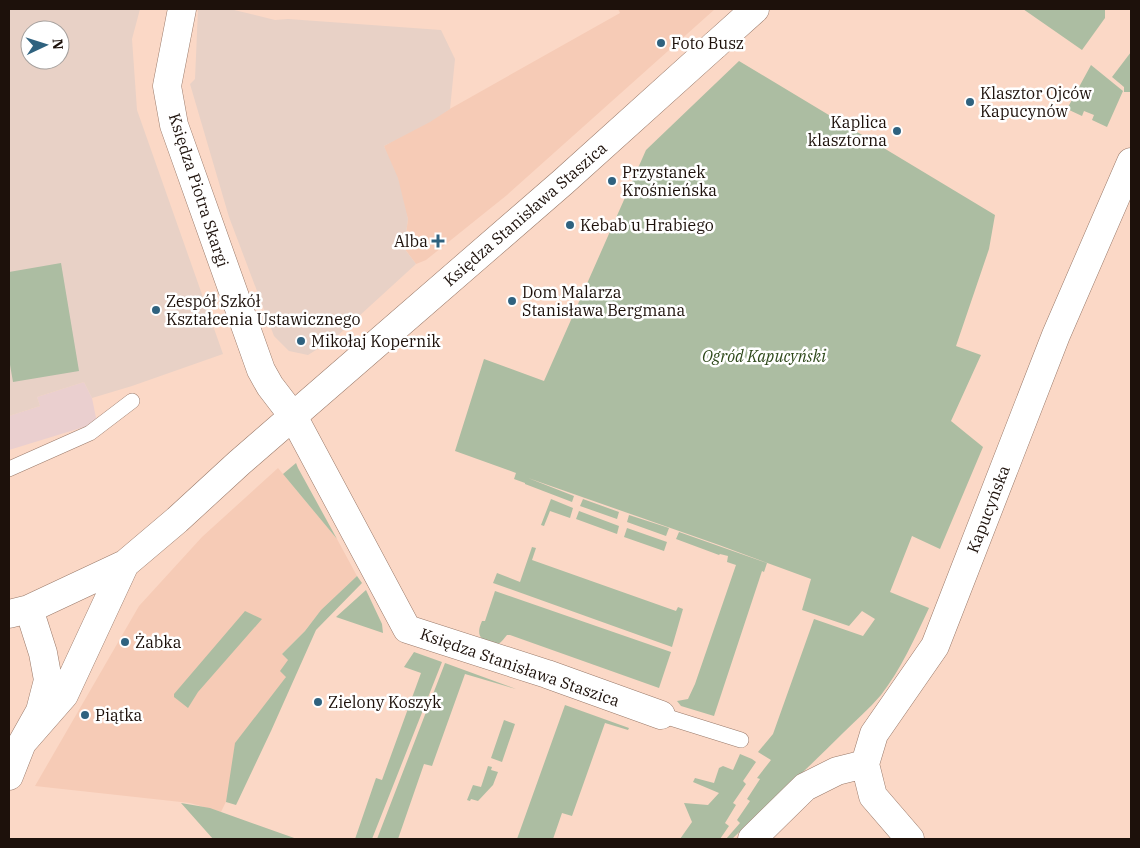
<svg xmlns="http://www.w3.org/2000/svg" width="1140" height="848" viewBox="0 0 1140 848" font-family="'IBM Plex Serif',serif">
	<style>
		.built { fill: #f6cbb6 }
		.industrial { fill: #eacfcf }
		.education { fill: #e8d1c6; fill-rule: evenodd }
		.green { fill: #acbda2 }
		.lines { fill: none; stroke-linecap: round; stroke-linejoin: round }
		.lane-casing { stroke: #997969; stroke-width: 16 }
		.street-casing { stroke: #997969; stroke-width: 29 }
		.secondary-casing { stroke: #997969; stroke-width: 29 }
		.lane { stroke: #fff; stroke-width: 15 }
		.street { stroke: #fff; stroke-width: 28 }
		.secondary { stroke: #fff; stroke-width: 28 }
		.poi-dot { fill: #2f627f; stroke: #fff; stroke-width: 2 }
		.labels { text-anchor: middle; stroke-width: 5; stroke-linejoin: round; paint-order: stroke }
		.poi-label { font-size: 16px; fill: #1d110b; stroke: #fff; text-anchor: start }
		.street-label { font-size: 16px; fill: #1d110b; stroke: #fff }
		.park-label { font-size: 16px; font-style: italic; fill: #2d4819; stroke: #fff }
	</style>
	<rect width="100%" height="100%" fill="#fbd8c6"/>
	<path class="built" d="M 618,9 L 715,9 L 507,195 L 426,260 L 416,264 L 404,248 L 408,219 L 384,146 L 620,13 Z
		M 278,468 L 337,539 L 357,576 L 321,610 L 305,631 L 282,654 L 288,660 L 286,677 L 221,812 L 190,803 L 35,786 L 139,606 L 202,537 Z"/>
	<path class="industrial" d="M 84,382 L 92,398 L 97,423 L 9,450 L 9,416 L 40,406 L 37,397 Z"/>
	<path class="education" d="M 9,9 L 140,9 L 132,39 L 137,110 L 223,354 L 132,386 L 92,398 L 84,382 L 37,397 L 40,406 L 9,416 ZM 30,30 L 60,30 L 60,60 L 30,60 Z
		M 198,9 L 230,9 L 275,20 L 288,19 L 441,30 L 455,59 L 450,109 L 430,122 L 384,146 L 398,178 L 408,219 L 404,248 L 416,264 L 335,338 L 308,355 L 289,351 L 274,336 L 229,217 L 190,84 L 195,79 Z"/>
	<path class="green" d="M 1023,9 L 1105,9 L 1105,18 L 1082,50 Z
		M 1131,52 L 1131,92 L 1124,92 L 1124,87 L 1112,77 Z
		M 739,61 L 995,215 L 989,249 L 956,346 L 981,355 L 951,421 L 983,447 L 940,549 L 912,536 L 890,592 L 929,608 C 915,638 901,669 881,695 C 869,709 855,721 843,733 C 807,769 769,804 732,839 L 726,839 L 740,823 L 737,820 L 750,801 L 747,799 L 760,779 L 757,778 L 771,760 L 758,752 L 773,734 L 814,619 L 863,636 L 875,619 L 862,611 L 849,626 L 802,610 L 811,579 L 719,545 L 528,478 L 574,496 L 572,502 L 525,484 L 525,483 L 514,479 L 516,473 L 455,451 L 484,359 L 544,381 L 646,150 Z
		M 1091,65 L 1123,91 L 1107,127 L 1092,120 L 1094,115 L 1084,111 L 1082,116 L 1067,109 Z
		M 61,263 L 79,371 L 13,382 L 9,359 L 9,272 Z
		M 296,463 L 298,468 L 337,539 L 283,474 Z
		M 551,499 L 573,508 L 570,518 L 550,511 L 544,526 L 541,525 Z
		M 583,499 L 619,512 L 617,519 L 580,506 Z
		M 579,511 L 619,526 L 617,534 L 576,519 Z
		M 629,515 L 669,528 L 666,536 L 627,522 Z
		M 627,528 L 667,542 L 664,551 L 624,537 Z
		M 679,532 L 767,563 L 764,572 L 762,571 L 714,716 L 681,706 L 677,701 L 688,699 L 695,684 L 736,565 L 727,562 L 728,556 L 720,554 L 719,555 L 676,539 Z
		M 532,547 L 536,548 L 532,560 L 676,611 L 678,607 L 683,609 L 672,647 L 493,583 L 497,573 L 520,582 Z
		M 357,576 L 362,583 L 316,630 L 271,731 L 237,803 L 236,805 L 226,802 L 235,743 L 286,677 L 280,671 L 288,660 L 282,654 L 305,631 L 321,610 Z
		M 366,590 L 382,624 L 383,633 L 336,617 Z
		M 495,591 L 671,652 L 659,688 L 510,635 L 507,635 C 504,638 502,642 498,644 C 495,645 493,644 490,643 C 478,639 477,632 482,621 L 485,621 Z
		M 245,611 L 262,619 L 198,692 L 188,708 L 174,697 L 174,694 Z
		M 414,652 L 442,662 L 372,839 L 355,839 L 376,778 L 382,780 L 421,673 L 404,667 Z
		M 445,663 L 516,689 L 465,674 L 432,766 L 424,764 L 398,839 L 377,839 Z
		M 565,705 L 629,728 L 628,730 L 605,723 L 572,816 L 562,813 L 553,839 L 517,839 Z
		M 504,720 L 515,724 L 502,762 L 491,758 Z
		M 740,754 L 752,759 L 756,762 L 743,781 L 746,784 L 733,803 L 736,805 L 725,823 L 729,826 L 720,839 L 680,839 L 692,822 L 684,803 L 708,805 L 719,793 L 693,782 L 695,778 L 714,783 L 719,768 L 723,766 L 733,770 Z
		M 488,766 L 492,767 L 491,770 L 498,772 L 493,785 L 478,801 L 471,799 L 470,801 L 467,800 L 473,785 L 481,787 Z
		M 181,803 L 210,808 L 297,839 L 213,839 Z"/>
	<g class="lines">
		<g class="lane-casing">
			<path id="lane" d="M 9,469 L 90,433 L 132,401
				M 661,715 L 741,740"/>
		</g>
		<g class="street-casing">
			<path id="street" d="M 182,9 L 167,86 L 174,125 L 261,370 L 270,386 L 293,416 L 407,629 L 547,674 L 661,715
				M 715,45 L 755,9
				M 752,839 L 805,787 L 837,771 L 865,764
				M 910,839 L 873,796 L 865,764 L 874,734 L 935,646 L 1056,335 L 1131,162"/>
		</g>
		<g class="secondary-casing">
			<path id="secondary" d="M 9,614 L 29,609 L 125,564 L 177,520 L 239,463 L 563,182 L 715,45
				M 22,743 L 64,695 L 125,564
				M 9,776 L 22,743 L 40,711 L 48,680 L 43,653 L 29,609"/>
		</g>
		<use href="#lane" class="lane"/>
		<use href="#street" class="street"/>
		<use href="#secondary" class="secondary"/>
	</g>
	<g class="poi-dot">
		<circle cx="661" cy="43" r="5"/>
		<circle cx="970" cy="102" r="5"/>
		<circle cx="897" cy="131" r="5"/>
		<circle cx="612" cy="181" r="5"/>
		<circle cx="570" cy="225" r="5"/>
		<path d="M435.5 233.5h5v5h5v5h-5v5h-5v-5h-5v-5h5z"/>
		<circle cx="512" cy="301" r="5"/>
		<circle cx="156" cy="310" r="5"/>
		<circle cx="301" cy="341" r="5"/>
		<circle cx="125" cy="642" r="5"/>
		<circle cx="318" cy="702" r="5"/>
		<circle cx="85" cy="715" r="5"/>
	</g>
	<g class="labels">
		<g class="poi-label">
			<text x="671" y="49">Foto Busz</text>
			<text x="980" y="99">Klasztor Ojców<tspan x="980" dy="18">Kapucynów</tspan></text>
			<text x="887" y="128" text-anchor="end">Kaplica<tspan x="887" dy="18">klasztorna</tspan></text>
			<text x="622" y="178">Przystanek<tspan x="622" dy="18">Krośnieńska</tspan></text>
			<text x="580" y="231">Kebab u Hrabiego</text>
			<text x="428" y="247" text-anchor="end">Alba</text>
			<text x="522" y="298">Dom Malarza<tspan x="522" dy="18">Stanisława Bergmana</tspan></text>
			<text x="166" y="307">Zespół Szkół<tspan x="166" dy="18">Kształcenia Ustawicznego</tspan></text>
			<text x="311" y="347">Mikołaj Kopernik</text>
			<text x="135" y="648">Żabka</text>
			<text x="328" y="708">Zielony Koszyk</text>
			<text x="95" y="721">Piątka</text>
		</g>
		<g class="street-label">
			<text transform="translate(199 190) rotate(72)" y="6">Księdza Piotra Skargi</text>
			<text transform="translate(525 214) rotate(-41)" y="6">Księdza Stanisława Staszica</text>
			<text transform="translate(988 509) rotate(-69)" y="6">Kapucyńska</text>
			<text transform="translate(520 667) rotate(19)" y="6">Księdza Stanisława Staszica</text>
		</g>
		<g class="park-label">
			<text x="764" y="362">Ogród Kapucyński</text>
		</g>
	</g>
	<rect width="1140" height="848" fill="none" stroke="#1d110b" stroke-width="20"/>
	<g transform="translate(45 45) rotate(86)"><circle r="24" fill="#ffffff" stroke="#a5a09d"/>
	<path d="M0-4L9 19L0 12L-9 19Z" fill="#2f627f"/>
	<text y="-8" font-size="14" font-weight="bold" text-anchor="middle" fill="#1d110b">N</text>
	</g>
</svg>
